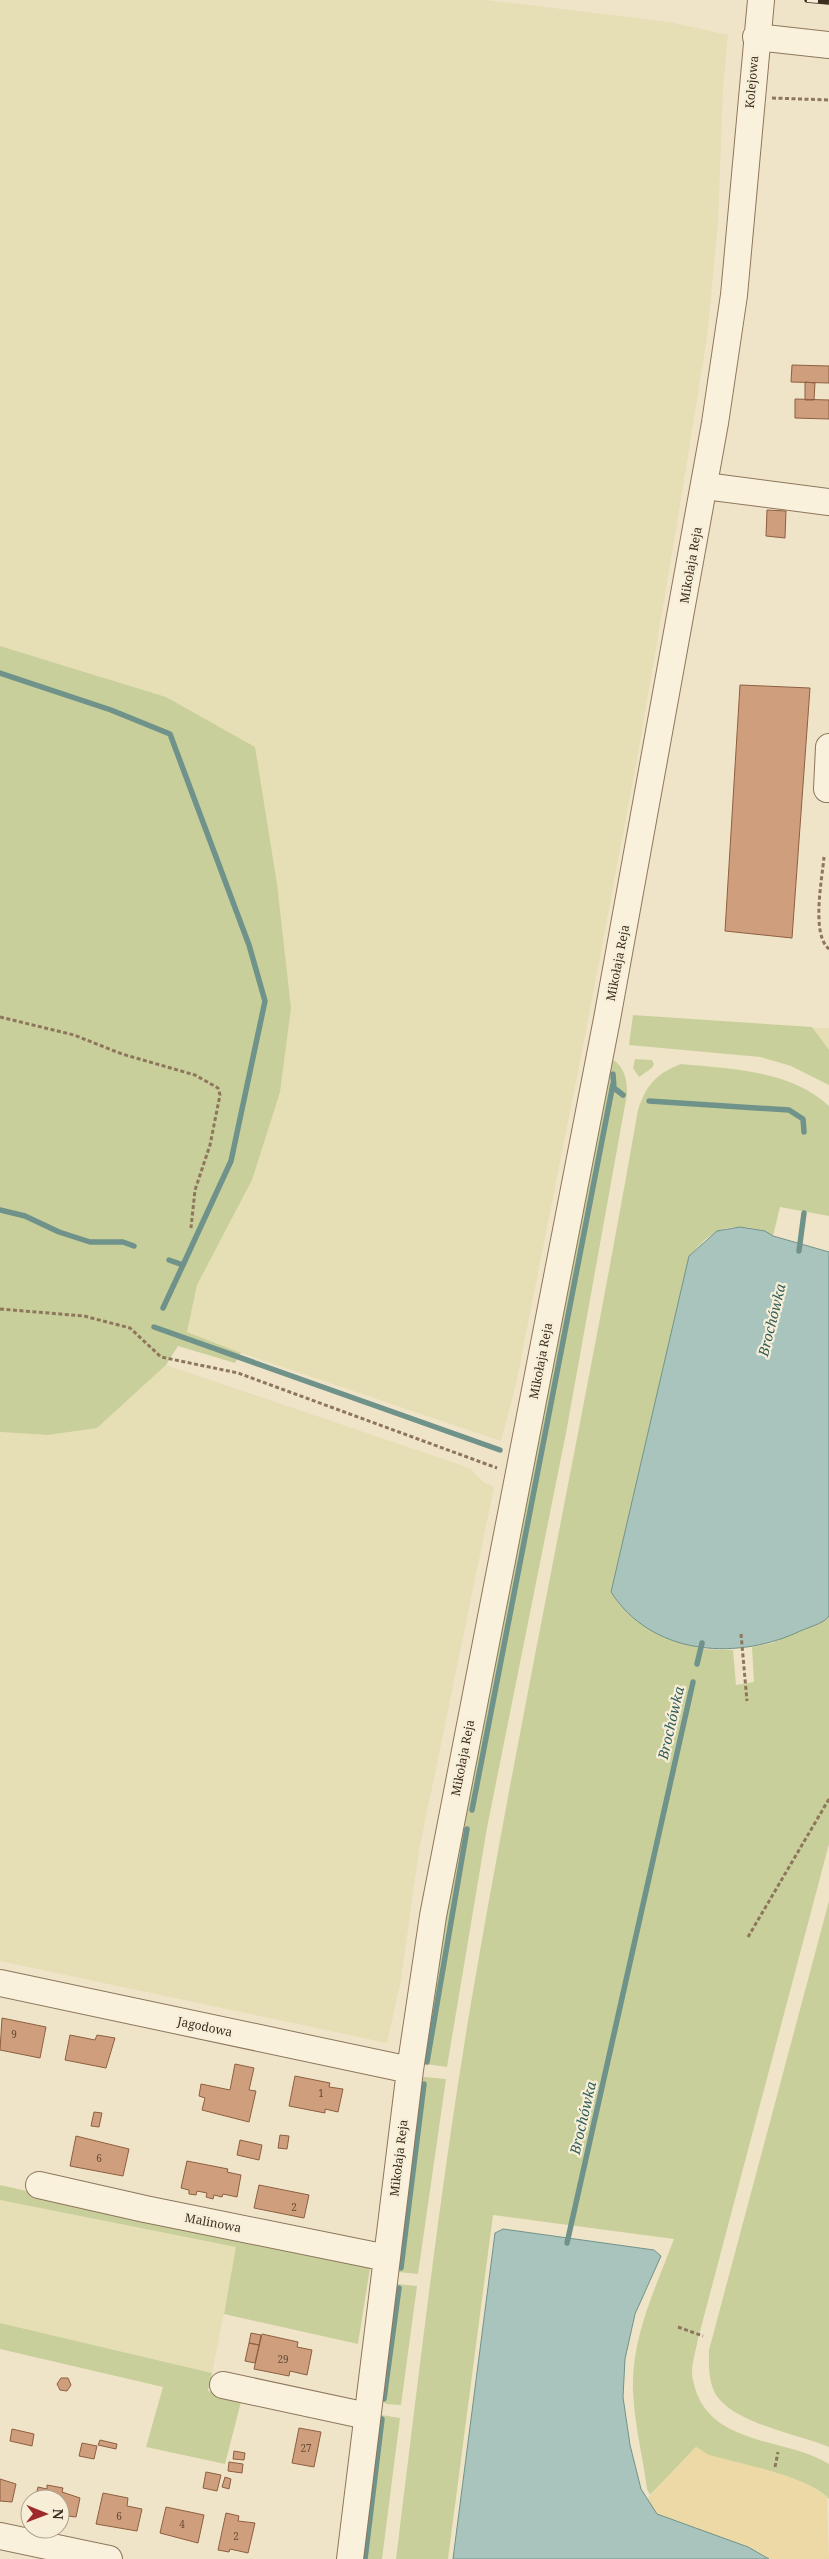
<svg xmlns="http://www.w3.org/2000/svg" width="829" height="2559" viewBox="0 0 829 2559" font-family="'Noto Serif',serif">
	<style>
		.farmland { fill: #e6deb5 }
		.green { fill: #c9cf9b }
		.sand { fill: #ecd9a5 }
		.water { fill: #a9c4bc; stroke: #6f938a }
		.lines { fill: none; stroke-linecap: round; stroke-linejoin: round }
		.stream { stroke: #6f938a; stroke-width: 5.5 }
		.building { fill: #cf9f7d; stroke: #8d5f41 }
		.minor-casing { stroke: #8d765c; stroke-width: 28 }
		.path { stroke: #8d765c; stroke-width: 3; stroke-dasharray: 4 2.5; stroke-linecap: butt }
		.minor { stroke: #faf1dc; stroke-width: 26 }
		.rail-casing { stroke: #3d2e20; stroke-width: 5.5 }
		.rail { stroke: #f7eed8; stroke-width: 4; stroke-dasharray: 11; stroke-linecap: butt }
		.labels { text-anchor: middle; stroke-width: 4.5; stroke-linejoin: round; paint-order: stroke }
		.number-label { font-size: 10px; fill: #624a37 }
		.street-label { font-size: 12px; fill: #3d2e20; stroke: #f7eed8 }
		.water-label { font-size: 14px; font-style: italic; fill: #2f5d5a; stroke: #f7eed8 }
	</style>
	<rect width="100%" height="100%" fill="#f0e4c8"/>
	<path class="farmland" d="M 0,0 L 487,0 L 669,22 L 728,35 L 723,89 L 718,224 L 707,337 L 677,524 L 638,754 L 586,1031 L 516,1384 L 501,1441 L 241,1353 L 187,1332 L 197,1285 L 252,1180 L 166,697 L 0,646 Z
		M 812,1028 L 829,1028 L 829,1050 Z
		M 166,1365 L 461,1465 L 472,1470 L 483,1482 L 494,1487 L 419,1851 L 401,1980 L 387,2043 L 0,1961 L 0,1432 L 48,1435 L 97,1428 Z
		M 0,2200 L 237,2247 L 212,2373 L 0,2323 Z"/>
	<path class="green" d="M 0,646 L 166,697 L 255,747 L 277,884 L 291,1008 L 280,1092 L 252,1180 L 197,1285 L 187,1332 L 241,1353 L 235,1363 L 178,1346 L 166,1365 L 97,1428 L 48,1435 L 0,1432 Z
		M 633,1015 L 812,1027 L 829,1050 L 829,1085 L 791,1066 L 760,1057 L 629,1045 Z
		M 612,1059 C 625,1067 627,1080 627,1094 L 566,1433 L 487,1828 L 447,2067 L 425,2064 L 422,2060 L 439,1927 Z
		M 635,1059 L 652,1060 L 654,1064 L 652,1068 L 639,1077 L 633,1068 Z
		M 681,1064 C 731,1069 791,1070 829,1106 L 829,1216 L 780,1207 L 773,1236 C 758,1227 732,1223 716,1232 C 705,1238 697,1248 689,1256 L 611,1592 L 620,1605 L 641,1623 L 701,1649 L 733,1650 L 736,1685 L 754,1682 L 752,1647 L 772,1643 L 829,1616 L 829,1844 L 698,2339 C 696,2350 692,2362 692,2373 C 692,2378 694,2383 695,2388 C 712,2446 787,2438 829,2464 L 829,2499 C 808,2476 740,2464 708,2455 L 696,2447 L 650,2495 L 647,2489 C 643,2457 634,2423 633,2390 C 631,2338 656,2287 674,2239 L 493,2215 L 448,2559 L 396,2559 C 419,2374 440,2187 471,2003 C 522,1704 586,1408 638,1110 C 646,1085 657,1073 681,1064 Z
		M 829,1901 L 829,2447 C 798,2434 729,2423 714,2391 C 708,2378 709,2364 709,2350 Z
		M 424,2077 L 446,2079 L 418,2274 L 398,2272 L 419,2080 Z
		M 0,2185 L 370,2268 L 358,2344 L 224,2314 L 236,2247 L 0,2200 Z
		M 397,2284 L 417,2286 L 401,2405 L 386,2404 L 378,2397 L 392,2288 Z
		M 0,2323 L 212,2373 L 208,2391 L 242,2398 L 225,2464 L 146,2447 L 163,2387 L 0,2349 Z
		M 381,2415 L 400,2418 L 382,2559 L 358,2559 Z"/>
	<path class="sand" d="M 696,2447 L 709,2455 C 746,2466 798,2473 827,2497 L 829,2559 L 769,2559 L 657,2514 L 647,2499 Z"/>
	<path class="water" d="M 740,1227 L 765,1231 L 773,1236 L 829,1252 L 829,1616 C 824,1624 805,1628 796,1633 C 732,1661 651,1654 611,1592 L 689,1256 L 717,1231 Z
		M 503,2229 L 654,2250 L 661,2256 L 635,2314 L 625,2359 L 623,2397 L 630,2445 L 641,2489 L 657,2514 L 748,2547 L 769,2559 L 453,2559 L 495,2233 Z"/>
	<g class="lines">
		<path class="stream" d="M 0,673 L 111,710 L 170,734 L 249,945 L 265,1001 L 231,1161 L 183,1265
			M 613,1074 L 614,1088 L 623,1095
			M 649,1101 L 789,1110 L 803,1119 L 804,1132
			M 0,1210 L 25,1216 L 59,1232 L 90,1242 L 123,1242 L 134,1246
			M 799,1251 L 804,1213
			M 163,1308 L 183,1265 L 169,1260
			M 154,1327 L 500,1450
			M 697,1664 L 702,1643
			M 472,1810 L 613,1084
			M 427,2062 L 467,1829
			M 567,2243 L 693,1682
			M 401,2268 L 424,2084
			M 384,2399 L 399,2288
			M 365,2559 L 382,2419"/>
	</g>
	<path class="building" d="M 792,365 L 829,366 L 829,383 L 791,382 Z
		M 805,382 L 815,383 L 814,400 L 805,400 Z
		M 795,399 L 829,400 L 829,419 L 795,418 Z
		M 767,510 L 786,511 L 785,538 L 766,536 Z
		M 740,685 L 810,688 L 792,938 L 725,931 Z
		M 2,2018 L 46,2027 L 40,2058 L 0,2050 Z
		M 70,2035 L 95,2040 L 97,2035 L 115,2038 L 106,2068 L 65,2060 Z
		M 235,2064 L 254,2068 L 249,2090 L 256,2091 L 249,2122 L 202,2110 L 205,2098 L 199,2096 L 201,2084 L 230,2090 Z
		M 295,2076 L 330,2083 L 329,2087 L 343,2089 L 338,2112 L 325,2109 L 325,2113 L 289,2106 Z
		M 94,2112 L 102,2113 L 99,2127 L 91,2126 Z
		M 280,2135 L 289,2136 L 287,2149 L 278,2148 Z
		M 76,2136 L 129,2149 L 123,2176 L 70,2166 Z
		M 240,2140 L 262,2145 L 259,2160 L 237,2155 Z
		M 187,2161 L 228,2169 L 227,2172 L 241,2175 L 237,2197 L 223,2194 L 222,2197 L 214,2195 L 213,2199 L 206,2197 L 207,2193 L 197,2191 L 196,2195 L 189,2194 L 189,2190 L 181,2188 Z
		M 259,2185 L 309,2195 L 304,2218 L 254,2208 Z
		M 251,2333 L 261,2335 L 259,2345 L 249,2343 Z
		M 262,2334 L 298,2342 L 297,2347 L 312,2350 L 307,2375 L 290,2371 L 289,2376 L 254,2369 Z
		M 249,2343 L 259,2345 L 255,2363 L 245,2361 Z
		M 61,2378 L 68,2378 L 71,2385 L 67,2391 L 60,2390 L 57,2384 Z
		M 299,2428 L 321,2432 L 314,2467 L 292,2463 Z
		M 12,2429 L 34,2434 L 32,2446 L 10,2441 Z
		M 100,2440 L 117,2444 L 116,2449 L 98,2445 Z
		M 82,2443 L 97,2446 L 94,2459 L 79,2456 Z
		M 234,2451 L 245,2453 L 244,2460 L 233,2459 Z
		M 229,2462 L 243,2464 L 242,2473 L 228,2471 Z
		M 206,2472 L 221,2475 L 217,2491 L 203,2488 Z
		M 225,2477 L 231,2479 L 229,2489 L 222,2487 Z
		M 0,2479 L 16,2484 L 12,2502 L 0,2501 Z
		M 47,2485 L 63,2488 L 62,2492 L 80,2498 L 76,2517 L 60,2515 L 60,2499 L 35,2499 L 38,2487 L 47,2489 Z
		M 103,2493 L 128,2498 L 127,2506 L 142,2509 L 137,2531 L 96,2524 Z
		M 166,2507 L 204,2515 L 198,2543 L 160,2533 Z
		M 226,2513 L 239,2516 L 238,2521 L 255,2523 L 248,2553 L 230,2549 L 229,2552 L 218,2550 Z"/>
	<g class="lines">
		<g class="minor-casing">
			<path id="minor" d="M 756,37 L 829,45
				M 705,486 L 829,502
				M 829,747 L 827,789 L 829,789
				M 0,1983 L 410,2070
				M 39,2185 L 145,2209 L 387,2258
				M 223,2385 L 367,2416
				M 0,2536 L 109,2559
				M 350,2559 L 410,2070 L 433,1916 L 607,1019 L 715,423 L 734,295 L 761,0"/>
		</g>
		<path class="path" d="M 772,98 L 829,100
			M 824,857 C 822,880 811,934 829,949
			M 0,1017 L 74,1035 L 122,1054 L 195,1075 L 218,1088 L 220,1095 L 210,1145 L 195,1190 L 191,1228
			M 0,1309 L 84,1316 L 130,1328 L 161,1357 L 238,1373 L 497,1468
			M 741,1634 L 747,1701
			M 748,1937 L 829,1799
			M 678,2327 L 703,2336
			M 775,2467 L 778,2452"/>
		<use href="#minor" class="minor"/>
		<g class="rail-casing">
			<path id="rail" d="M 807,0 L 829,2"/>
		</g>
		<use href="#rail" class="rail"/>
	</g>
	<g class="labels">
		<g class="number-label">
			<text x="14" y="2038">9</text>
			<text x="321" y="2097">1</text>
			<text x="99" y="2162">6</text>
			<text x="294" y="2211">2</text>
			<text x="283" y="2363">29</text>
			<text x="306" y="2452">27</text>
			<text x="119" y="2520">6</text>
			<text x="182" y="2528">4</text>
			<text x="236" y="2540">2</text>
		</g>
		<g class="street-label">
			<text transform="translate(752 82) rotate(-85)" y="4">Kolejowa</text>
			<text transform="translate(691 565) rotate(-80)" y="4">Mikołaja Reja</text>
			<text transform="translate(618 963) rotate(-79)" y="4">Mikołaja Reja</text>
			<text transform="translate(541 1361) rotate(-79)" y="4">Mikołaja Reja</text>
			<text transform="translate(463 1758) rotate(-79)" y="4">Mikołaja Reja</text>
			<text transform="translate(205 2027) rotate(12)" y="4">Jagodowa</text>
			<text transform="translate(399 2158) rotate(-83)" y="4">Mikołaja Reja</text>
			<text transform="translate(213 2223) rotate(11)" y="4">Malinowa</text>
		</g>
		<g class="water-label">
			<text transform="translate(772 1320) rotate(-76)" y="5">Brochówka</text>
			<text transform="translate(671 1723) rotate(-77)" y="5">Brochówka</text>
			<text transform="translate(583 2118) rotate(-77)" y="5">Brochówka</text>
		</g>
	</g>
	<g transform="translate(45 2514) rotate(91)"><circle r="24" fill="#f7eed8" stroke="#ada18e"/>
	<path d="M0-4L9 19L0 12L-9 19Z" fill="#9e2a2b"/>
	<text y="-8" font-size="14" font-weight="bold" text-anchor="middle" fill="#3d2e20">N</text>
	</g>
</svg>
